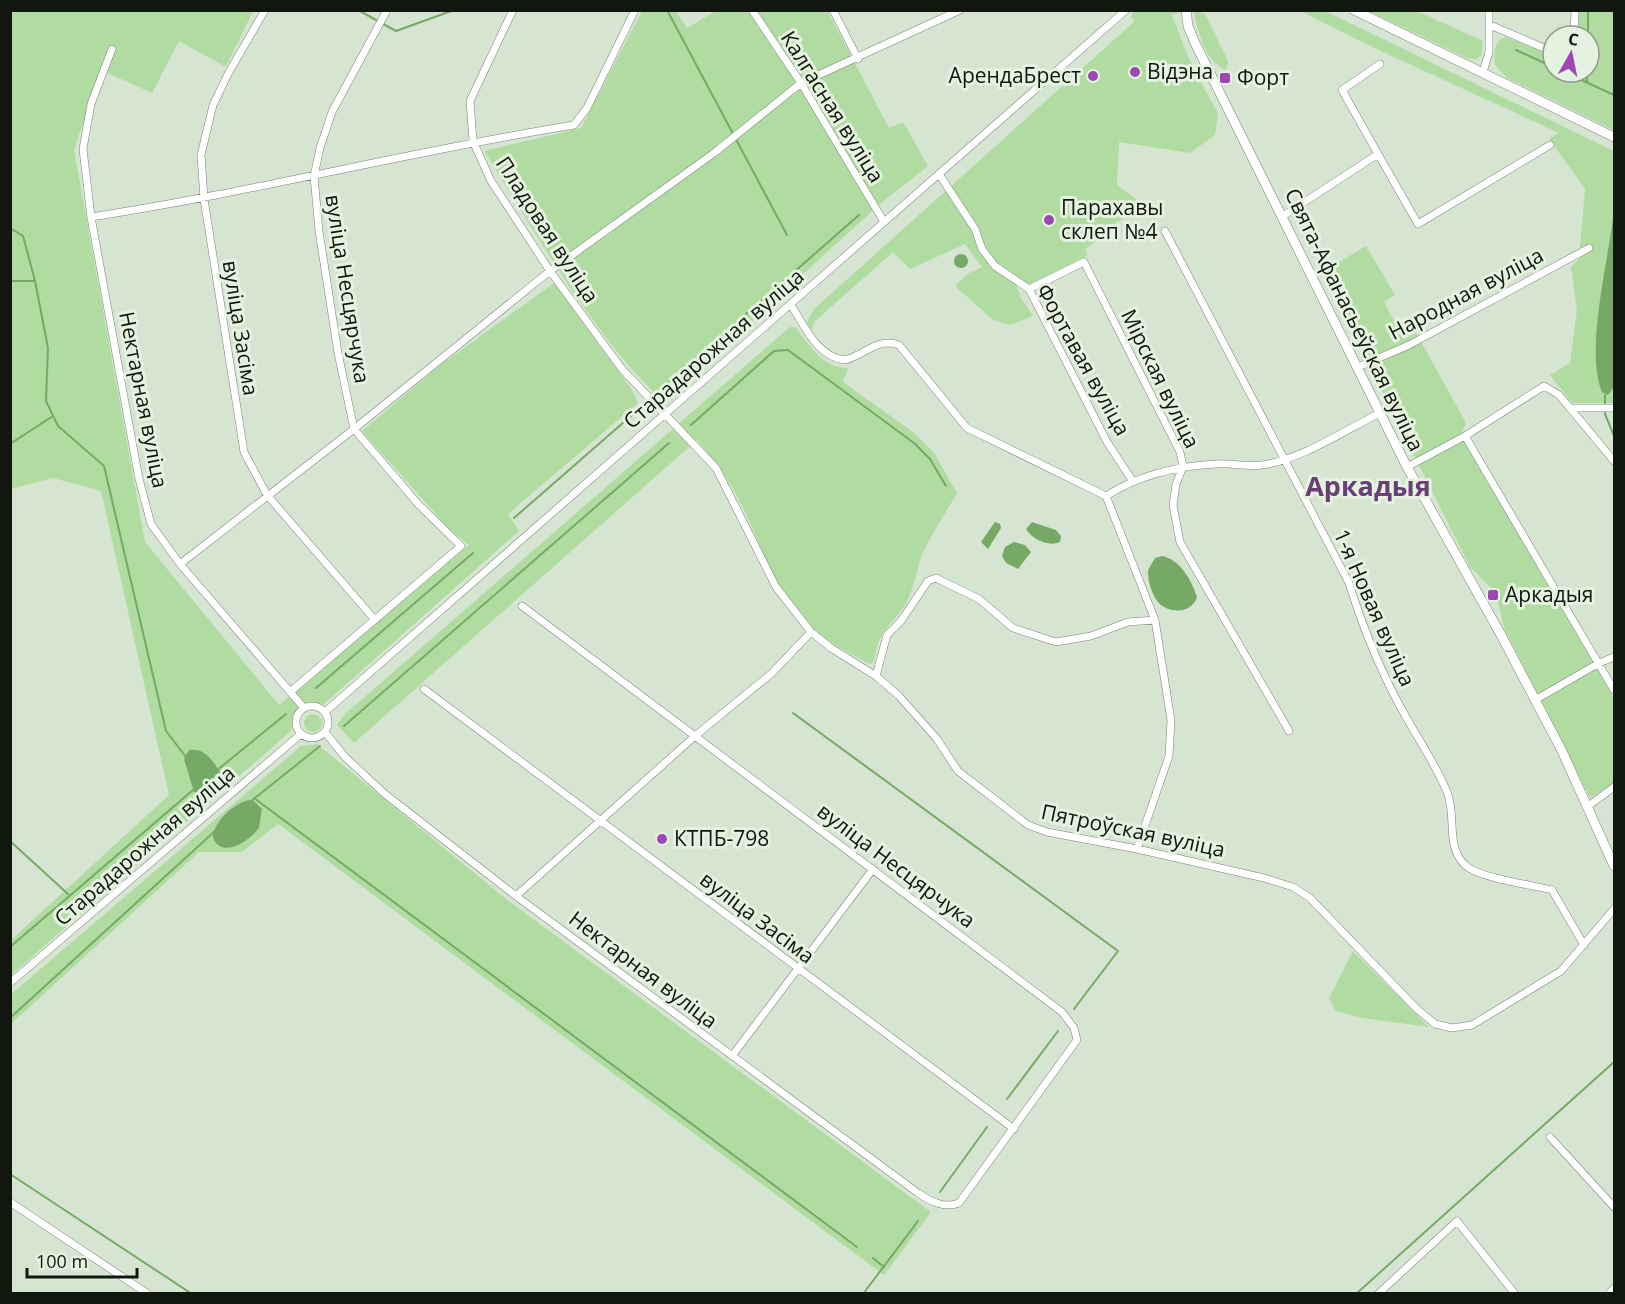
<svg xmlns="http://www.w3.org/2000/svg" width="1625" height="1304" viewBox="0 0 1625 1304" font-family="'Open Sans',sans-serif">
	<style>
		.green { fill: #b0dca1 }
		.water { fill: #77a966 }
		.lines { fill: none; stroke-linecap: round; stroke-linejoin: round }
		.stream { stroke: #77a966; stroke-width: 2 }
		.street-casing { stroke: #778473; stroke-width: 8 }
		.secondary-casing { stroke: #778473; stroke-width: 10 }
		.street { stroke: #fff; stroke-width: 7 }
		.secondary { stroke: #fff; stroke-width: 9 }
		.poi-dot { fill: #9c47b5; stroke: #e4f2df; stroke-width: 2 }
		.labels { text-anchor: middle; stroke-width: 6; stroke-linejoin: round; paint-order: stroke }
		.poi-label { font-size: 21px; fill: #11160f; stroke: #e4f2df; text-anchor: start }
		.street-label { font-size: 21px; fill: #11160f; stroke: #e4f2df }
		.district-label { font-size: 27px; font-weight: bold; fill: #693f76; stroke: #e4f2df }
	</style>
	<rect width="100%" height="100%" fill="#d6e5d2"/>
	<path class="green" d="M 827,10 L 889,128 L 903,122 L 928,166 L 880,204 L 673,393 L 655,394 C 585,323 537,234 484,151 L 581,128 L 642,11 L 676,11 L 687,28 L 716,11 Z
		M 11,11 L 253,11 L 226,67 L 179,41 L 152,93 L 101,70 L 74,150 L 145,542 L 279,705 L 469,545 L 450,530 L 362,431 L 439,366 L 554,283 L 632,390 L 638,403 L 508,514 L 519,531 L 324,704 L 309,703 L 295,714 L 291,731 L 11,975 L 11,940 L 169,795 L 101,491 L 53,478 L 11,489 Z
		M 1133,11 L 1184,11 L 1172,15 L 1188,57 L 1218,114 L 1215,135 L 1190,153 L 1119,142 L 1117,185 L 1144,205 L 1113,225 L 1114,230 L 1085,249 L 1088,255 L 1030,284 L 1016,285 L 1021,298 L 1033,316 L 1010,325 L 993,320 L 955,286 L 969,273 L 982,267 L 965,244 L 910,269 L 893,252 L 814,322 L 812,331 L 807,322 L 814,309 L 1135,21 L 1131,17 Z
		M 1196,11 L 1205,14 L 1228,61 L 1226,70 C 1205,62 1199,33 1194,14 Z
		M 1300,11 L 1325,11 L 1614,151 L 1614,403 L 1572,403 L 1550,375 L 1570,363 L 1577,310 L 1571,267 L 1579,259 L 1585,189 L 1549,139 L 1559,133 L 1383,52 Z
		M 1369,11 L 1417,11 L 1483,41 L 1481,55 L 1477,59 L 1467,58 Z
		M 1579,11 L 1614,11 L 1614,130 L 1507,78 L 1495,65 C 1494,53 1493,41 1506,37 L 1553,56 L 1553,72 L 1589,72 L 1589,36 L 1578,36 Z
		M 1366,246 L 1395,295 L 1384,302 L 1404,339 L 1416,333 L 1466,423 L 1461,436 L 1614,698 L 1614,783 L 1590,798 L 1505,630 L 1495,592 L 1470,567 L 1322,272 Z
		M 790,327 L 796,328 C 811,346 822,368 848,368 L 843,382 L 913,432 L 934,453 L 957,493 C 945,514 930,536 921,558 C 917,570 915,583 910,594 C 898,625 879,622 874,662 L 870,664 C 845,651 821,639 802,618 C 770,582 759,536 737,496 C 726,475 712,458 697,440 L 354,743 L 337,725 L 345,714 Z
		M304 723a9 9 0 1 1 18 0a9 9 0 1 1-18 0Z
		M 317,744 L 506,899 L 931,1212 L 884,1275 L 278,824 L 242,852 L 199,852 L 11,1024 L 10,995 L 301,746 Z
		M 1353,951 L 1429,1027 L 1362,1018 L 1335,1011 L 1329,998 Z"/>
	<path class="water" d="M 1614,208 L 1614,387 L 1608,395 L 1602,392 C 1584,348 1610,257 1614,208 Z
		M954 261a7 7 0 1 1 14 0a7 7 0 1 1-14 0Z
		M 995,522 L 1000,524 L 1001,528 L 988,549 L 981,542 Z
		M 1032,522 L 1056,530 L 1061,536 L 1060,542 C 1049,547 1033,540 1026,529 Z
		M 1014,542 L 1025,545 L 1031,552 L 1018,569 L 1006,563 L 1002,556 L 1005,547 Z
		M 1162,556 C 1180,559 1192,581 1197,597 C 1192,614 1168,614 1158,602 C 1151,593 1148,581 1148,570 L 1155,558 Z
		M 189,750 C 208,748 213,763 223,776 C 225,790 213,797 201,796 L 194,792 L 184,759 Z
		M 249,800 L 254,801 L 262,809 L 259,828 C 250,840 223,860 213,838 C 213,822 234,803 249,800 Z"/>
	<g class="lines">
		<path class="stream" d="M 358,10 L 396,31 L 454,10
			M 667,10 L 787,235
			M 1588,36 L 1588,10
			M 1516,50 L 1553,67
			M 1564,72 L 1614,95
			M 1587,81 L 1587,72
			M 10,228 L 23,236 L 35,281 L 48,348 L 46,401 L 58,426 L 104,466 L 166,731 L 186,757
			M 10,281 L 35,281
			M 745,315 L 859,215
			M 663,387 L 738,323
			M 1605,395 L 1605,414 L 1614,436
			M 691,425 L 774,351 L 788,350 L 914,443 L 930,459 L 946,486
			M 10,444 L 53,416
			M 514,518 L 640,408
			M 316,688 L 473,553
			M 793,713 L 1118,951 L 1074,1009
			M 344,726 L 669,443
			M 216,771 L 286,714
			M 254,798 L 857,1247
			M 250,802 L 320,746
			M 10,841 L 68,894
			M 10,947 L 193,790
			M 10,1018 L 215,831
			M 1007,1099 L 1058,1031
			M 10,1174 L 192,1294
			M 940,1192 L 987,1127
			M 873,1258 L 884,1267
			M 863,1294 L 918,1221
			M 1356,1294 L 1614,1062"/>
		<g class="street-casing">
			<path id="street" d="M 265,10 L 229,72 L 213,105 L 201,155 L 204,199 L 244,452 L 267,495 L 375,620
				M 513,10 L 470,101 L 473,141 L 491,181 L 550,271 L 622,369 L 716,468 L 776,587 L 811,632 L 831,648 L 876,676 L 899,696 L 937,739 L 958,771 L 1028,825 L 1047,832 L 1137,849 L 1264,878 L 1293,887 L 1310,898 L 1416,1008 L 1435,1024 L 1452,1028 L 1472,1025 L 1561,971 L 1614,909
				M 752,10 L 801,83 L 884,222
				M 833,10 L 858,59
				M 1490,25 L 1553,52
				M 1574,36 L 1575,10
				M 112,49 L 91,104 L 83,149 L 91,217 L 139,479 L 151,524 L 180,564 L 304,708
				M 1483,72 L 1489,52 L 1489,10
				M 1378,154 L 1342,90 L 1380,64
				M 939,174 L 975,229 L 982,249 L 995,266 L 1029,289 L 1107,442 L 1132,480
				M 1283,216 L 1378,154 L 1418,224 L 1550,145
				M 91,217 C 253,192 412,151 574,125 L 587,108 L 635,10
				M 1165,231 L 1349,583 C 1363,628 1382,675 1406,717 C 1420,742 1436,765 1447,792 C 1457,815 1445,846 1465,865 C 1478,878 1533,885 1552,890 L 1584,945
				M 1029,289 L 1084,262 L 1180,452 L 1183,467 L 1176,484 L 1173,505 L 1180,542 L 1289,731
				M 791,305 C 804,325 817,357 845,360 C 865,355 877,337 899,345 L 967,428 L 1106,496 L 1155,620 L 1171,720 L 1169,756 L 1137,849
				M 1358,367 L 1409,345 L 1589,248
				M 1570,408 L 1614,408
				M 1465,436 L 1614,690
				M 1407,467 L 1465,436 L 1544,386 L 1559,395 L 1614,461
				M 1106,496 C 1139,475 1176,466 1216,464 C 1231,463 1247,467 1262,465 C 1303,459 1343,431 1380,413
				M 180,564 L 354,429 L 550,271 L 714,153 L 801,83 L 960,10
				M 876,676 L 887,635 L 901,621 L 928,581 L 936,578 L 979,599 L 1013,628 L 1056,642 L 1091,636 L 1128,622 L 1155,620
				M 424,689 L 1014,1129
				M 290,692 L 461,546 L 419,505 L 354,429 L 338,353 L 319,231 L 314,176 L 320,148 L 332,112 L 387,10
				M 1535,700 L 1599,663 L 1614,657
				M296 722a16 16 0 1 1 32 0a16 16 0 1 1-32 0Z
				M 325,712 L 1126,10
				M 325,732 L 345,757 L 385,794 L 516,896 L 918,1193 C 930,1201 944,1209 959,1203 L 1077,1040 L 1074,1028 L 1062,1012 L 522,606
				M 1587,807 L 1614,787
				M 516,896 L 695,736 L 772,673 L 811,632
				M 10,983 L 301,734
				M 732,1056 L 873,869
				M 1550,1137 L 1614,1207
				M 10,1202 L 148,1294
				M 1378,1294 L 1457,1221 L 1515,1294
				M 1609,1294 L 1614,1288"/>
		</g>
		<g class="secondary-casing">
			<path id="secondary" d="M 1186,10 L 1188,26 L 1195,43 L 1407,467 L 1501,635 L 1562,751 L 1614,866
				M 1354,10 L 1614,137"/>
		</g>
		<use href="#street" class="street"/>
		<use href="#secondary" class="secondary"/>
	</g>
	<g class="poi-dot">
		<circle cx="1135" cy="72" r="6"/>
		<circle cx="1093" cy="76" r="6"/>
		<rect x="1219" y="72" width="12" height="12" rx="3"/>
		<circle cx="1049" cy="220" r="6"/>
		<rect x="1487" y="589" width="12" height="12" rx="3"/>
		<circle cx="662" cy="839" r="6"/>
	</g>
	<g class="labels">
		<g class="poi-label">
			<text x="1147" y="79">Відэна</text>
			<text x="1081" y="83" text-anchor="end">АрендаБрест</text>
			<text x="1237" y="85">Форт</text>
			<text x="1061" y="215">Парахавы<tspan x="1061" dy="24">склеп №4</tspan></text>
			<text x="1505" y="602">Аркадыя</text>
			<text x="674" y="846">КТПБ-798</text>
		</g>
		<g class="street-label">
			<text transform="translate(832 107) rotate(58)" y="7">Калгасная вуліца</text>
			<text transform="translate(547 230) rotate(57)" y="7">Пладовая вуліца</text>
			<text transform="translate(347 289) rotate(81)" y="7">вуліца Несцярчука</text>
			<text transform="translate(1466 294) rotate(-28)" y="7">Народная вуліца</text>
			<text transform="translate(1354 320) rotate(64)" y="7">Свята-Афанасьеўская вуліца</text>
			<text transform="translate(240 328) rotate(81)" y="7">вуліца Засіма</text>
			<text transform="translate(714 349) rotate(-41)" y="7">Старадарожная вуліца</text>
			<text transform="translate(1083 360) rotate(61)" y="7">Фортавая вуліца</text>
			<text transform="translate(1160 379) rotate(64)" y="7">Мірская вуліца</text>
			<text transform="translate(143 400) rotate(79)" y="7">Нектарная вуліца</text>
			<text transform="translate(1374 608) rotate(66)" y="7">1-я Новая вуліца</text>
			<text transform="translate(1133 831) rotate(12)" y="7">Пятроўская вуліца</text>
			<text transform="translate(145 846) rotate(-41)" y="7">Старадарожная вуліца</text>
			<text transform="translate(896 866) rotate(37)" y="7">вуліца Несцярчука</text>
			<text transform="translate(757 918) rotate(37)" y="7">вуліца Засіма</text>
			<text transform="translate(643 970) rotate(37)" y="7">Нектарная вуліца</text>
		</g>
		<g class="district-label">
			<text x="1368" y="496">Аркадыя</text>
		</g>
	</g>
	<rect width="1625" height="1304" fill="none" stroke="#11160f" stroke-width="24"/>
	<g transform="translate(1571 54) rotate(9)"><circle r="28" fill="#e4f2df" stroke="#909a8c" stroke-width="1.5"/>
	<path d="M0-4.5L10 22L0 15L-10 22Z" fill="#9c47b5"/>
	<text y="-9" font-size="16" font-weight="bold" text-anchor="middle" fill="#11160f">С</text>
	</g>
	<path d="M27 1268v9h110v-9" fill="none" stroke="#11160f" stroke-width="3"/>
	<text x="36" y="1268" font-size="18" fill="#11160f" stroke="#e4f2df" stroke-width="4.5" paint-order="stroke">100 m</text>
</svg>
